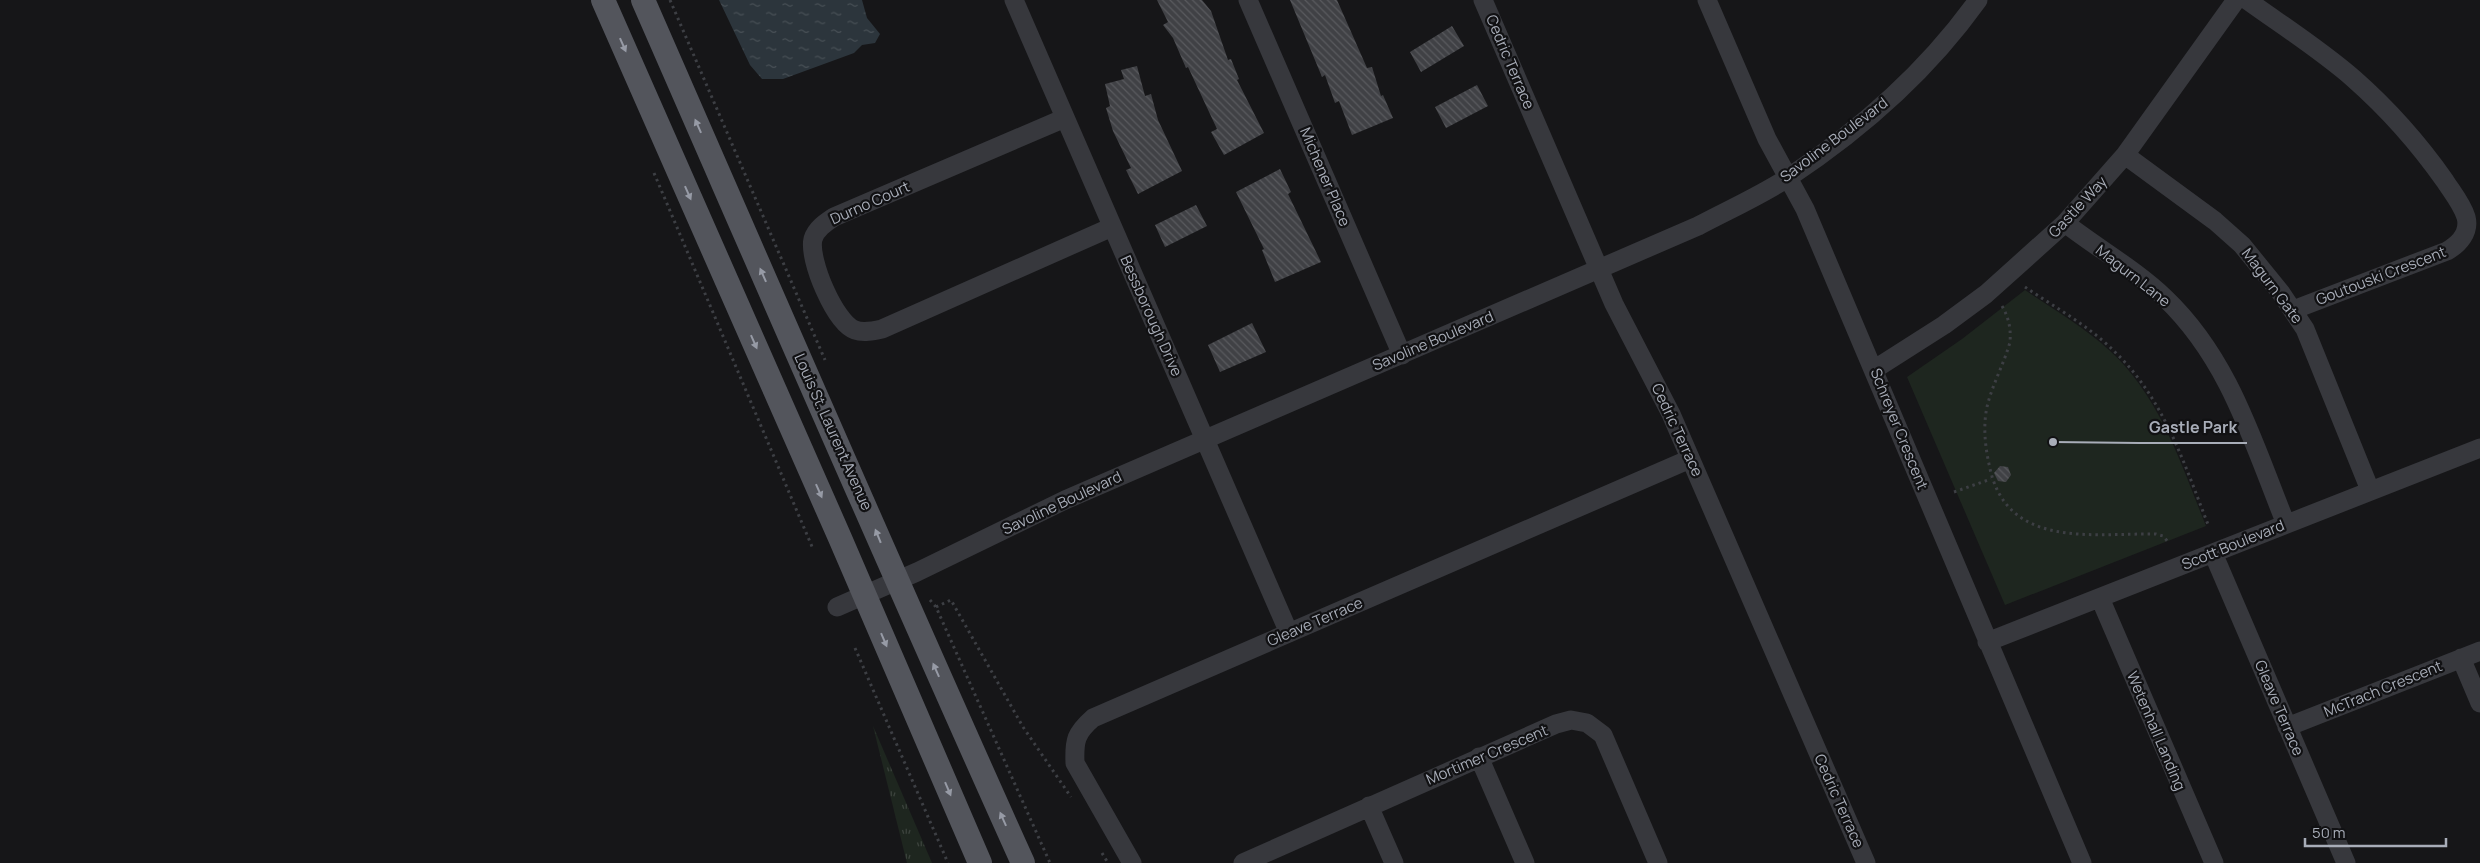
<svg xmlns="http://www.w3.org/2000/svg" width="2480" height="863" viewBox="0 0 2480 863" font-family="Manrope,sans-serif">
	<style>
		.grass { fill: url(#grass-tufts) }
		.park { fill: #1e261f }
		.water { fill: url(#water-ripples) }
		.building { fill: url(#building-back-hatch) }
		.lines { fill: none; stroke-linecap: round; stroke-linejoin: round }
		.path { stroke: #3d3f44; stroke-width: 3; stroke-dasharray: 2.5 4; stroke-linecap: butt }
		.minor { stroke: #37383d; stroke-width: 19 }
		.major { stroke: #53555c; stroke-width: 24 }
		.oneway { fill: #979ba6 }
		.labels { text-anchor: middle; stroke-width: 4.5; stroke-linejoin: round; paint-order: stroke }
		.street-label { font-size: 15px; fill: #a8adb8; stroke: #111113 }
		.leader { fill: none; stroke: #a8adb8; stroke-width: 2 }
		.callout-dot { fill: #a8adb8; stroke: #111113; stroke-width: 2 }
		.callout-label { font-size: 16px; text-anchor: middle; font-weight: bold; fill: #a8adb8; stroke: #111113; stroke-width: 4.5; stroke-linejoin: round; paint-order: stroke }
	</style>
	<defs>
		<pattern id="grass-tufts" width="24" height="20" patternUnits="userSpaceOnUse" patternTransform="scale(1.25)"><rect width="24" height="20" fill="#1e261f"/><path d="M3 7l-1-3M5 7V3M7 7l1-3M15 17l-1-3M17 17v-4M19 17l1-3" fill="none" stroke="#3c433d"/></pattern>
		<pattern id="water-ripples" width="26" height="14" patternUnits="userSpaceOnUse" patternTransform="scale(1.25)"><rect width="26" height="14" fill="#2c353c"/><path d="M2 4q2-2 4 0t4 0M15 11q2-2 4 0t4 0" fill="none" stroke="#485056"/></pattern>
		<pattern id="building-back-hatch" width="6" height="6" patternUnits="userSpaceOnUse" patternTransform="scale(1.25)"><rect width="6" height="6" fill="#404145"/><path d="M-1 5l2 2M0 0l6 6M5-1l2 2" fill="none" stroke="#595a5e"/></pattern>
	</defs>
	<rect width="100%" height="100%" fill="#161618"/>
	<path class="grass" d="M 873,726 L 932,863 L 907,863 Z"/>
	<path class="park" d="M 2025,290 C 2053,309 2084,327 2109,350 C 2160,396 2181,464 2206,526 L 2005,605 L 1907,377 L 1962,339 Z"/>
	<path class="water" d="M 719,0 L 862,0 L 867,18 L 880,34 L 875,43 L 862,45 L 854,53 L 783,79 L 762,79 L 750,65 Z"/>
	<path class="building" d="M 1157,0 L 1202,0 L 1211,11 L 1228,60 L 1231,59 L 1239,79 L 1237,80 L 1264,133 L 1224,155 L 1211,132 L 1217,129 L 1188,67 L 1186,68 L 1173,38 L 1163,25 L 1168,22 Z
		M 1290,0 L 1337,0 L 1367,68 L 1372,67 L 1381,96 L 1383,95 L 1393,118 L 1352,135 L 1339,101 L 1335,103 L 1325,75 L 1322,77 Z
		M 1452,26 L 1464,46 L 1421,72 L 1410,52 Z
		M 1137,66 L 1145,96 L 1151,94 L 1158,120 L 1182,171 L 1138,194 L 1126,170 L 1131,168 L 1113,131 L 1106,108 L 1110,106 L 1105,84 L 1124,79 L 1121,70 Z
		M 1477,85 L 1488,106 L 1446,128 L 1435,107 Z
		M 1280,169 L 1291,192 L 1288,194 L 1321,262 L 1275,282 L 1262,250 L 1264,249 L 1236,192 Z
		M 1196,205 L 1207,226 L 1165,247 L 1155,225 Z
		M 1252,323 L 1266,352 L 1220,372 L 1208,345 Z
		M 2000,466 L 2008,467 L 2011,475 L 2006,482 L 1998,481 L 1994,473 Z"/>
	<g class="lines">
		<path class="path" d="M 670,0 L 825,360
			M 654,173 L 813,549
			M 2025,287 C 2056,308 2091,327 2117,354 C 2165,401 2185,466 2209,527
			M 2002,306 C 2009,318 2011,329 2010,342 C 2004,364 1992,385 1987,407 C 1983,425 1985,446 1989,464 C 2005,550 2091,533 2156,534 L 2163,536 L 2169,543
			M 1954,492 L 1991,479
			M 930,600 L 936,607 L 1050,863
			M 936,607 L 951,600 L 1023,727 L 1071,797
			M 855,648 L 948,863
			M 1102,853 L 1108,863"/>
		<path class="minor" d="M 1014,0 L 1289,633
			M 1248,0 L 1402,355
			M 1483,0 L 1614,304 L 1671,414 L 1866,863
			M 1707,0 L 1767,139 L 1805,209 L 2082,863
			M 2247,0 C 2283,26 2321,50 2354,79 C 2388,109 2419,144 2445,181 C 2452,192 2462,204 2466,217 C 2470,232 2459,244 2447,251 L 2293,310
			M 1065,118 L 834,217 C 825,223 816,229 813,239 C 808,259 835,323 855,330 C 863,333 873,331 882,329 L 1112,227
			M 2125,155 L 2215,221 L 2242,245 L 2281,293 L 2305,329 L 2370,490
			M 2065,223 C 2097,248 2136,270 2165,298 C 2230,360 2253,443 2286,524
			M 1875,369 L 1944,325 L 1986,294 L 2065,223 L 2125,155 L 2236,0
			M 2213,553 L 2346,863
			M 2100,598 L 2214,863
			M 837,607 L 917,572 L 1065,500 L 1698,226 C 1728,210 1760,196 1789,177 C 1860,130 1928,70 1978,0
			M 1987,642 L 2480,448
			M 2461,658 L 2480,703
			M 2287,727 L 2480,651
			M 1479,757 L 1525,863
			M 1369,806 L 1394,863
			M 1132,863 L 1075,763 C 1074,740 1076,733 1093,718 L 1690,459
			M 1243,863 L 1556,724 L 1571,720 L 1587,723 L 1603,735 L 1658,863"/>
		<path class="major" d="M 603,0 L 840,538 L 980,863
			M 643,0 C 769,288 894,577 1023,863"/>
	</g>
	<defs><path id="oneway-solid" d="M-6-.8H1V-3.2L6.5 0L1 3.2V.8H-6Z" transform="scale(1.25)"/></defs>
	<g class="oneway">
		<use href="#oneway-solid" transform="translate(623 45) rotate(66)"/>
		<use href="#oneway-solid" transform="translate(698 126) rotate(-114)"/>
		<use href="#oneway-solid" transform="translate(688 193) rotate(66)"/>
		<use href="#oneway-solid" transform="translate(763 275) rotate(-114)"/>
		<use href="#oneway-solid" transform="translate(754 342) rotate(66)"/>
		<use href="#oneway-solid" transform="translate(819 491) rotate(66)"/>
		<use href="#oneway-solid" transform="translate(878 536) rotate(-112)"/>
		<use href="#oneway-solid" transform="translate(884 640) rotate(67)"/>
		<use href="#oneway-solid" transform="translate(936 670) rotate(-114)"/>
		<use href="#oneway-solid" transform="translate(948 789) rotate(67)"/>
		<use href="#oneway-solid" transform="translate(1003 819) rotate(-114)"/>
	</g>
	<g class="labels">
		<g class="street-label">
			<text transform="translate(1510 62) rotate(67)" y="5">Cedric Terrace</text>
			<text transform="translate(1834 140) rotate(-37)" y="5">Savoline Boulevard</text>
			<text transform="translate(1325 177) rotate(67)" y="5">Michener Place</text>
			<text transform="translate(870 203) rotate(-24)" y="5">Durno Court</text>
			<text transform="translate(2078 207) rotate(-47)" y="5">Gastle Way</text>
			<text transform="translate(2133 276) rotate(38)" y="5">Magurn Lane</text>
			<text transform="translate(2381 276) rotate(-21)" y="5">Goutouski Crescent</text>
			<text transform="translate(2272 286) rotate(53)" y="5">Magurn Gate</text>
			<text transform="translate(1151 316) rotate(66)" y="5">Bessborough Drive</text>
			<text transform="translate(1433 341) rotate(-23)" y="5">Savoline Boulevard</text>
			<text transform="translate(1899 429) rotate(68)" y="5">Schreyer Crescent</text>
			<text transform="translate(1677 430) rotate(65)" y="5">Cedric Terrace</text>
			<text transform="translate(833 432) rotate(66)" y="5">Louis St. Laurent Avenue</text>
			<text transform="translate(1062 503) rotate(-25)" y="5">Savoline Boulevard</text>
			<text transform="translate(2233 545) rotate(-22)" y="5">Scott Boulevard</text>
			<text transform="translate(1315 622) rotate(-23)" y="5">Gleave Terrace</text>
			<text transform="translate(2383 689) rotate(-22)" y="5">McTrach Crescent</text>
			<text transform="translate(2279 708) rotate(67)" y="5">Gleave Terrace</text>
			<text transform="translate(2156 731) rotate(67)" y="5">Wetenhall Landing</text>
			<text transform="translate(1487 755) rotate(-23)" y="5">Mortimer Crescent</text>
			<text transform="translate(1839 801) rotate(66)" y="5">Cedric Terrace</text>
		</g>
	</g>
	<path class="leader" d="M2053 442L2139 443H2247"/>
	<circle class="callout-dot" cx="2053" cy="442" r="5"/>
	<g class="callout-label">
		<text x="2193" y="433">Gastle Park</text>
	</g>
	<path d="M2305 838v8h141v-8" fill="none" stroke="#a8adb8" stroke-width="2.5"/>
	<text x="2312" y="838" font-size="15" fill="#a8adb8" stroke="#111113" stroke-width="4" paint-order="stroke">50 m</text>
</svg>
